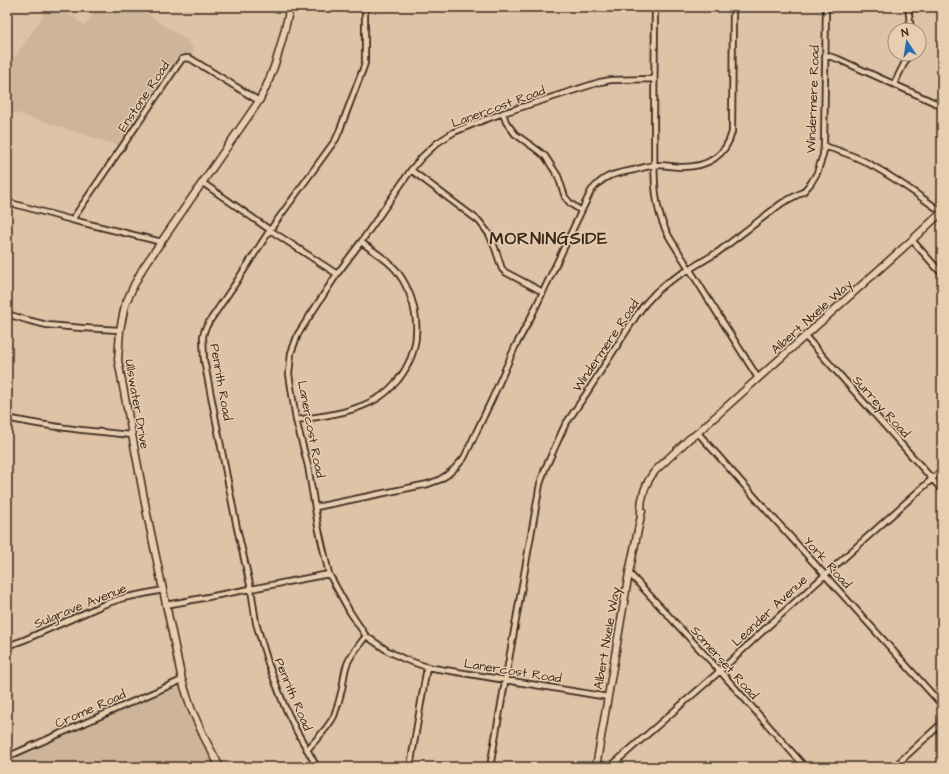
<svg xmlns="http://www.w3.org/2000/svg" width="949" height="774" viewBox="0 0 949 774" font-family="'Architects Daughter',sans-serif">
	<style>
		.built { fill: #ceb599 }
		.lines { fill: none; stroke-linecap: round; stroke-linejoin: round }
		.street-casing { stroke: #3b2a1e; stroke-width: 8 }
		.secondary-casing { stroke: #3b2a1e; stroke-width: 9 }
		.street { stroke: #e8cdaf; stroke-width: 4.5 }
		.secondary { stroke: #e8cdaf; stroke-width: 6 }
		.labels { text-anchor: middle; stroke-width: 3; stroke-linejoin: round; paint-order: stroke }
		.street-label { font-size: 13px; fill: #3b2a1e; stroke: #e8cdaf }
		.district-label { font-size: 17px; font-weight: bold; letter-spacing: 1px; fill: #3b2a1e; stroke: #e8cdaf }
	</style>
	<rect width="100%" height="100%" fill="#dec3a6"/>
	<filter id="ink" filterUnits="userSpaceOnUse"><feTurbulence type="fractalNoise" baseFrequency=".025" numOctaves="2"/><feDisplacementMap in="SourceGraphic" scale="8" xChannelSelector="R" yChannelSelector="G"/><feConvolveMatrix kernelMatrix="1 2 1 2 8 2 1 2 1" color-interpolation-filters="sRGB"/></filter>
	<g filter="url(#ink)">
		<path class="built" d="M 50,7 L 58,7 L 85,25 L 98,7 L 136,7 L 188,41 L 193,49 L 193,57 L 186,56 L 120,146 L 7,110 L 7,69 L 46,11 Z
			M 181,682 L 219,767 L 7,767 L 7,758 Z"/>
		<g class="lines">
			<g class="street-casing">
				<path id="street" d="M 655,7 C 655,47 654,87 654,126 C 655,154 652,188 660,215 C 663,225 667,234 673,243 L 758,378
					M 908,7 L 911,30
					M 825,55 L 838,59 L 942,106
					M 894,84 L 909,54
					M 503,113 L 506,122 L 515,134 L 536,149 L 545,156 L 558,176 L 565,197 L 570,203 L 581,211
					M 824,146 C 841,151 858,157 873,166 C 897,179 919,196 942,212
					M 411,170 L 479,221 L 489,234 L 495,248 L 502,269 L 505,272 L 543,292
					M 203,183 L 270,230 L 337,274
					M 7,202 L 72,220 L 162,242
					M 72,220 L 182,59 L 187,58 L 191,59 L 259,101
					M 912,240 L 942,274
					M 7,314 L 27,320 L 47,325 L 82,328 L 120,330
					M 805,336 L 942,490
					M 7,418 C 48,427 90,431 132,435
					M 296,420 C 323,416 354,413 378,398 C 385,394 392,387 398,380 C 401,376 404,372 406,368 C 424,337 417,297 396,270 C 387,259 373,251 361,242
					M 698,433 L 760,503 L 942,705
					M 316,507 L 428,484 L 439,480 L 447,475 L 455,468 L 464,458 L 492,399 L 515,347 L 531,317 L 591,191 C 605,174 614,174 634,170 C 641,168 648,166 655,165 C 665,165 674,167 683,167 C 707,167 726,156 732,132 L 733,7
					M 629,573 L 720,671 L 805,767
					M 166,605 L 329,574
					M 7,646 L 24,640 L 105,604 L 123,598 L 163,590
					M 608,697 L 427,667 L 404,659 L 388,651 L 366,636 L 350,612 L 329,574 L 318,526 L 308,466 L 296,420 L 289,374 L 291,353 L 298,334 L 337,274 L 361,242 L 411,170 L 422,157 L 437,143 L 454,132 L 476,123 L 503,113 L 600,82 L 611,80 L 654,79
					M 307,750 C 316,739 327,730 334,716 C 337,708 340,698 342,689 C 344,680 344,670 348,662 C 352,653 360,644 366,636
					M 7,757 L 182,680
					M 596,764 L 611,767
					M 611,766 L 720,671 L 765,629 L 942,470
					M 317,767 L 296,730 L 284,705 L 268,663 L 256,623 L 251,589 L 237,528 L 204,360 L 203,336 L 205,329 L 209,322 L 235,284 L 270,230 L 336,139 L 339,132 L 363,69 L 365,63 L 365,7
					M 410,767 L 427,667
					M 490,767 C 506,673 524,579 540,484 L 545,469 L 565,425 L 586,394 L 636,316 L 645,304 L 656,292 L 668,282 L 718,252 L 782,203 L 803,192 L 811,183 L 817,173 L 823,155 L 824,146 L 826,7
					M 894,767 L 942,723"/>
			</g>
			<g class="secondary-casing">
				<path id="secondary" d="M 641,514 C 640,498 646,481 656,470 L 690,438 L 695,435 L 912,240 L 942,212
					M 220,767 L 204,737 L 191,708 L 182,680 L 147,514 L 118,360 L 120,330 L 125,305 L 134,285 L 143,268 L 259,101 C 275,72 283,39 290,7
					M 596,767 L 629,573 L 642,511"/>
			</g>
			<use href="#street" class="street"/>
			<use href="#secondary" class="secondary"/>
		</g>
	</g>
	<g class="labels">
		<g class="street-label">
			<text transform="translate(143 96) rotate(-56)" y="5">Enstone Road</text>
			<text transform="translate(812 99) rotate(-88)" y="5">Windermere Road</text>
			<text transform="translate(498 106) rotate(-20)" y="5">Lanercost Road</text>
			<text transform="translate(811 316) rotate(-42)" y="5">Albert Nxele Way</text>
			<text transform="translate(605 345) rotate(-56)" y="5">Windermere Road</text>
			<text transform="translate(222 382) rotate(80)" y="5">Penrith Road</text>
			<text transform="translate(138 404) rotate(80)" y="5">Ullswater Drive</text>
			<text transform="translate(882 406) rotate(48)" y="5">Surrey Road</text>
			<text transform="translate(312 429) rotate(79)" y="5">Lanercost Road</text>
			<text transform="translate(828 562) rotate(48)" y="5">York Road</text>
			<text transform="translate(80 605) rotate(-22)" y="5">Sulgrave Avenue</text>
			<text transform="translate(769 610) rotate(-43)" y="5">Leander Avenue</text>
			<text transform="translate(606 638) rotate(-80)" y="5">Albert Nxele Way</text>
			<text transform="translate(725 662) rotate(48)" y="5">Somerset Road</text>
			<text transform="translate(513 670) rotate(9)" y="5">Lanercost Road</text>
			<text transform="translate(294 694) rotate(67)" y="5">Penrith Road</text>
			<text transform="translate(90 708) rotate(-24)" y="5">Crome Road</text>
		</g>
		<g class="district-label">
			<text x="549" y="244">MORNINGSIDE</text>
		</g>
	</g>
	<rect width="949" height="774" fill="none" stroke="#e8cdaf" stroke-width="24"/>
	<rect x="12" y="12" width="925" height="750" fill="none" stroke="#3b2a1e" stroke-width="1.5" filter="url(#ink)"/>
	<g transform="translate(907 42) rotate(348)"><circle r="19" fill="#e8cdaf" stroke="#a38c75"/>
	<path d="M0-3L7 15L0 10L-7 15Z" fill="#1f6fb2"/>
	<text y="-6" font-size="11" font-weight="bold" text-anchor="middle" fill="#3b2a1e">N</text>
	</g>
</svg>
